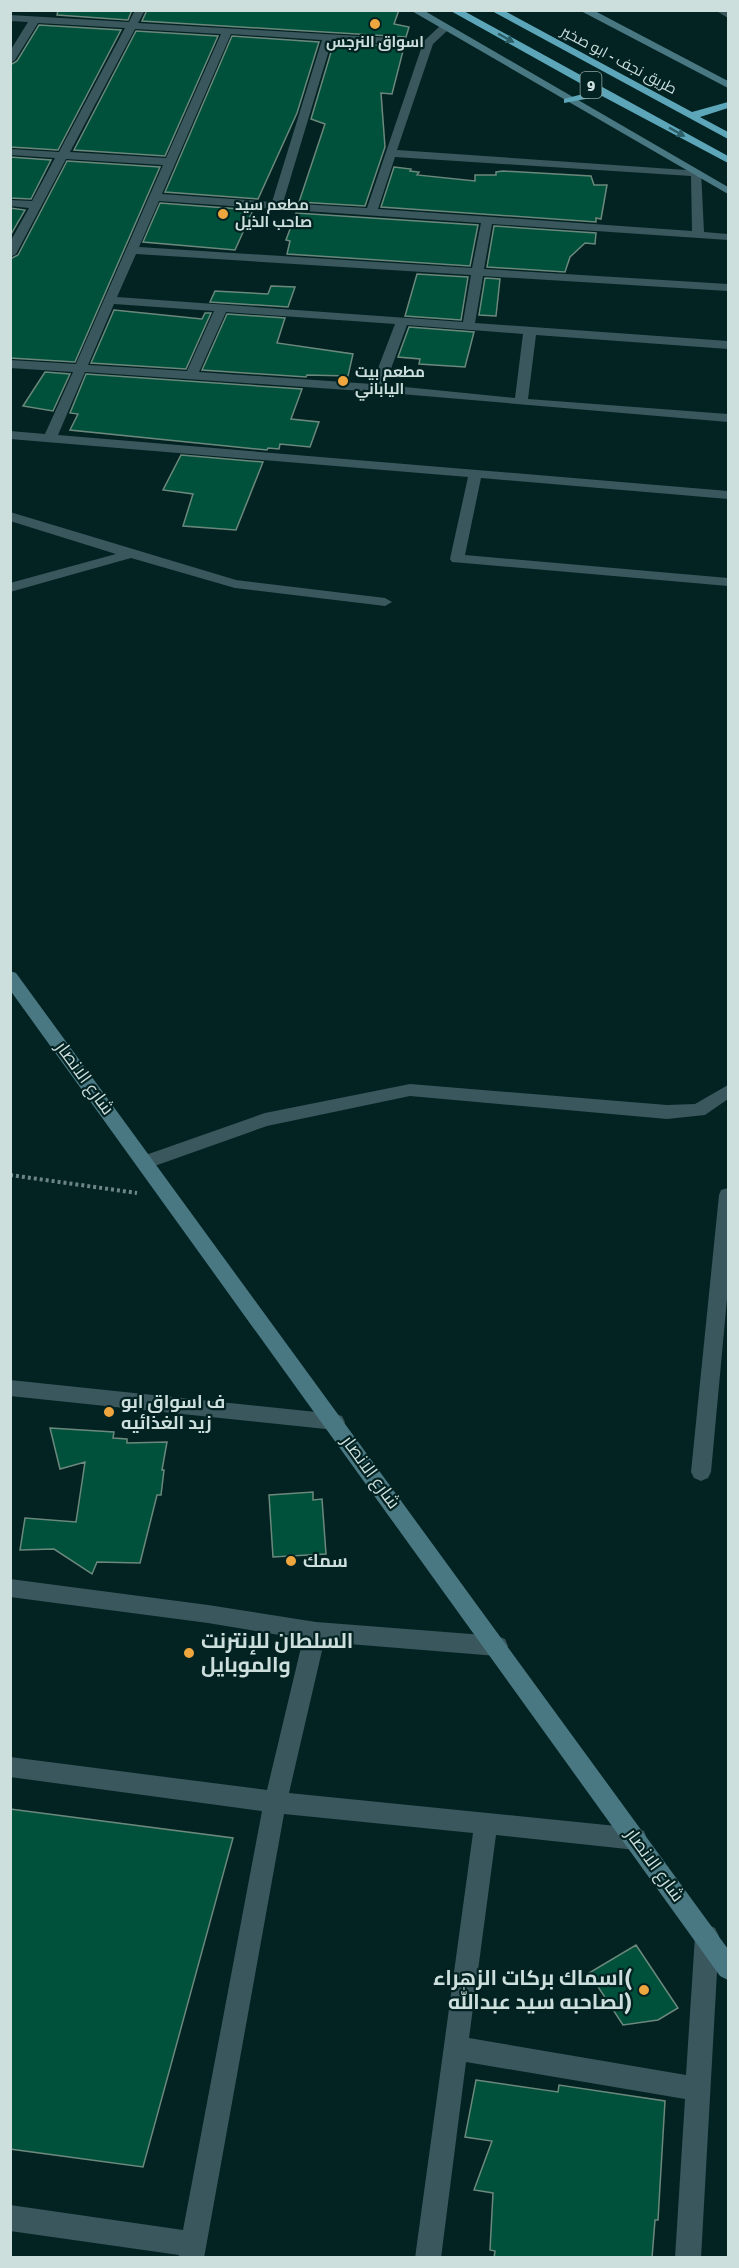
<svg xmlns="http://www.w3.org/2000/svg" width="739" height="2268" viewBox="0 0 739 2268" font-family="Signika,Cairo,sans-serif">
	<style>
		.building { fill: #00513b; stroke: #6c887c; stroke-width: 1.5 }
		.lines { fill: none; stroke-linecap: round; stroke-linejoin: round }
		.path { stroke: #6d8685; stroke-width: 4; stroke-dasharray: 3 3; stroke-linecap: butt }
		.lane { fill: #3b575e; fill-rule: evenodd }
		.street { fill: #3b575e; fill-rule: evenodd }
		.secondary { fill: #497782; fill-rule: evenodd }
		.highway { fill: #5da6b9; fill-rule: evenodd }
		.oneway { fill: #2b5e66 }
		.poi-dot { fill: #f0a63e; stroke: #022322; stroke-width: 2 }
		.labels { text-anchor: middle; stroke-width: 4.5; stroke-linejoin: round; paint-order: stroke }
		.far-poi-label { font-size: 15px; font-weight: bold; fill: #cddfdd; stroke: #022322; text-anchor: start }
		.far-street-label { font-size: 15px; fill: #cddfdd; stroke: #022322 }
		.shield { fill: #022322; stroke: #90a7a5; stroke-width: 1.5 }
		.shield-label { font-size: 16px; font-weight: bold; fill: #cddfdd }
		.street-label { font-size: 18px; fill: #cddfdd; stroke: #022322 }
		.poi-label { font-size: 18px; font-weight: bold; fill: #cddfdd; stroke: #022322; text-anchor: start }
		.near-poi-label { font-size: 21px; font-weight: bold; fill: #cddfdd; stroke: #022322; text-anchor: start }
	</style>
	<rect width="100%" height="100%" fill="#022322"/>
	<path class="building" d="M 58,10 L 132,10 L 128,20 L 57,15 Z
		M 147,10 L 399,10 L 394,24 L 409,27 L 406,37 L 142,21 Z
		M 39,25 L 121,30 L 58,150 L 10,147 L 10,65 L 17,61 Z
		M 136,31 L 218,36 L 165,156 L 74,150 Z
		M 232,36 L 319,42 L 297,113 L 258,199 L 165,192 Z
		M 334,42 L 404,47 L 392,94 L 381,93 L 385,147 L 365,206 L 299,202 L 325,124 L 311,119 Z
		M 10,157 L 51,160 L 31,199 L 10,198 Z
		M 67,161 L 160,167 L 75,362 L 10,358 L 10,259 L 18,255 Z
		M 394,167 L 411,169 L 410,171 L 419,172 L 417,175 L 475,181 L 475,175 L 496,175 L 496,172 L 503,171 L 591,176 L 594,185 L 607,185 L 601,219 L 596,218 L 596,222 L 381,207 Z
		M 160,203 L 253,210 L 235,250 L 143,242 Z
		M 10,208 L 25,210 L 10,236 Z
		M 296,213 L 478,225 L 470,266 L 287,254 L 290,241 L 286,240 Z
		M 494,226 L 596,233 L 595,244 L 585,243 L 570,257 L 565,272 L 487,267 Z
		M 417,274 L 468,277 L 461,320 L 405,316 Z
		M 485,278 L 500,279 L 496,316 L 479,315 Z
		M 271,286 L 295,287 L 288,307 L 210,302 L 215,291 L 268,294 Z
		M 114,310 L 202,319 L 205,313 L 211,313 L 186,369 L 91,363 Z
		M 227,314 L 285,318 L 277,343 L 353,354 L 348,376 L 307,375 L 306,377 L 202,370 Z
		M 409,327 L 474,332 L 465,367 L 419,364 L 420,359 L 398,357 Z
		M 45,372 L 70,374 L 53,411 L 23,406 Z
		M 86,374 L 302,389 L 291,419 L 319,422 L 310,447 L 280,444 L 279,449 L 268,448 L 267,450 L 70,430 L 78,414 L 70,413 Z
		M 181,455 L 263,462 L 236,530 L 183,526 L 193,494 L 163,490 Z
		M 50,1428 L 114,1432 L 113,1438 L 127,1439 L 127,1443 L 167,1442 L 162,1470 L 164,1470 L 161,1495 L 157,1495 L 140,1563 L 97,1562 L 92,1574 L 54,1549 L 20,1550 L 25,1518 L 76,1522 L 85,1462 L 60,1469 Z
		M 313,1492 L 313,1500 L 322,1499 L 326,1554 L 273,1557 L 269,1495 Z
		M 10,1809 L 233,1838 L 143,2167 L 10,2149 Z
		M 636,1945 L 678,2008 L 658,2020 L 623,2025 L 589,1973 Z
		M 476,2080 L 558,2092 L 559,2085 L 665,2101 L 658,2220 L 655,2220 L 652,2258 L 494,2258 L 495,2251 L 490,2250 L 493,2193 L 474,2190 L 492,2141 L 465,2137 Z"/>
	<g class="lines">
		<path class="path" d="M 10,1175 L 137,1193"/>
		<path class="lane" d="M 715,10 L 724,10 L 728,13 L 728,18 Z"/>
		<path class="street" d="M 135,10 L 145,10 L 138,23 L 425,40 L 440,26 L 448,26 L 448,30 L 433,44 L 397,150 L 701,171 L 704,232 L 728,234 L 728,240 L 492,224 L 484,269 L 728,284 L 728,291 L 483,276 L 475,323 L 728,341 L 728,349 L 536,335 L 528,399 L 728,414 L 728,422 L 377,392 L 85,372 L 58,435 L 728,491 L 728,499 L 481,478 L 465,555 L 728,578 L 728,586 L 452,562 L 450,559 L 468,477 L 10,439 L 10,431 L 45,434 L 73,372 L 10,368 L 10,360 L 76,364 L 163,165 L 66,159 L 16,254 L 10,257 L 10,242 L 29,208 L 10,206 L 10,200 L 32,201 L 55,158 L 10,155 L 10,149 L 59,152 L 125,28 L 38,23 L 15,60 L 10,63 L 10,51 L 28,22 L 10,21 L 10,15 L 129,22 ZM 135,29 L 221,34 L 166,158 L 70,152 ZM 231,34 L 322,40 L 272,202 L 162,194 ZM 332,40 L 422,46 L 367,208 L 283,203 ZM 395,157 L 691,176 L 692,231 L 378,209 ZM 159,201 L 481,223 L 472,268 L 139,247 ZM 136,254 L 471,275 L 463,322 L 117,297 ZM 114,304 L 214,311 L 187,371 L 88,365 ZM 226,312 L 395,324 L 372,384 L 199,372 ZM 407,325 L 523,334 L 515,398 L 385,385 Z
			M 10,512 L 236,580 L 385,598 L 392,602 L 385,606 L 235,588 L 131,558 L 10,592 L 10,583 L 116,554 L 10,521 Z
			M 410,1084 L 667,1105 L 695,1104 L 728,1085 L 728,1099 L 705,1115 L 667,1119 L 410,1096 L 267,1126 L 146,1169 L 140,1167 L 137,1162 L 140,1157 L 265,1113 Z
			M 728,1188 L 728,1288 L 711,1472 L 708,1478 L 701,1481 L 694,1478 L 691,1472 L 719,1195 L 721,1190 Z
			M 10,1380 L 335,1414 L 342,1416 L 345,1422 L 342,1428 L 335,1430 L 10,1396 Z
			M 10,1579 L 208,1605 L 316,1622 L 497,1636 L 505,1639 L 508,1646 L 505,1653 L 497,1656 L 324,1642 L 289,1793 L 636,1828 L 644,1831 L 647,1839 L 644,1847 L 636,1850 L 496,1835 L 469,2038 L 686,2075 L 695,1936 L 699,1928 L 707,1924 L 715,1928 L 719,1936 L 701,2258 L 675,2258 L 685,2099 L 466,2062 L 441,2258 L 415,2258 L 473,1833 L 284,1814 L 204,2258 L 178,2258 L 179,2255 L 10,2231 L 10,2205 L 183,2230 L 262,1811 L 10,1777 L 10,1757 L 267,1790 L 303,1639 L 208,1623 L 10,1597 Z"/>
		<path class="secondary" d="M 410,10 L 423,10 L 728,187 L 728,194 Z
			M 579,10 L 593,10 L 728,81 L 728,88 Z
			M 10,971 L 16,973 L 728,1949 L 728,1980 L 720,1976 L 10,990 Z"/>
		<path class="highway" d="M 449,10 L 462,10 L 728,156 L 728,163 L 602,96 L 564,103 L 564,99 L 594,91 Z
			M 490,10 L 503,10 L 692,112 L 728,102 L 728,108 L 700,117 L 728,132 L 728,139 Z"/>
	</g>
	<defs><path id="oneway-solid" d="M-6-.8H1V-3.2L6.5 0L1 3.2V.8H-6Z" transform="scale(1.5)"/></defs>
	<g class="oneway">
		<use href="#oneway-solid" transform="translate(506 38) rotate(29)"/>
		<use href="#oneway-solid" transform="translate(677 132) rotate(29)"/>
	</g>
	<g class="poi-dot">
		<circle cx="375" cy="24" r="6"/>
		<circle cx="223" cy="214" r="6"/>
		<circle cx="343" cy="381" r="6"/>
		<circle cx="109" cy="1412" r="6"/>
		<circle cx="291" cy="1561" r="6"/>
		<circle cx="189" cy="1653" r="6"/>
		<circle cx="644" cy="1990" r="6"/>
	</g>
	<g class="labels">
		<g class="far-poi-label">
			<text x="375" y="47" text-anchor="middle">اسواق النرجس</text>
			<text x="235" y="210">مطعم سيد<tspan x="235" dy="17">صاحب الذيل</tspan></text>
			<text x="355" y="377">مطعم بيت<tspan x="355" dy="17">الياباني</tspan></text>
		</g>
		<g class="far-street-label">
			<text transform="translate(619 60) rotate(28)" y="5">طريق نجف - ابو صخير</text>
		</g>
		<rect class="shield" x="580.5" y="72" width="21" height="26" rx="4.5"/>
		<g class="shield-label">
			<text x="591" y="91">9</text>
		</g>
		<g class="street-label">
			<text transform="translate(85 1078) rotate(54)" y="6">شارع الانصار</text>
			<text transform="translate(371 1472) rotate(54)" y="6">شارع الانصار</text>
			<text transform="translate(655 1865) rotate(54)" y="6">شارع الانصار</text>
		</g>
		<g class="poi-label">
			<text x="121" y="1408">ف اسواق ابو<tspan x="121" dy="21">زيد الغذائيه</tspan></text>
			<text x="303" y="1567">سمك</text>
		</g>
		<g class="near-poi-label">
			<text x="201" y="1648">السلطان للإنترنت<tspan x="201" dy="24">والموبايل</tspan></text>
			<text x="632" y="1985" text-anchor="end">اسماك بركات الزهراء(<tspan x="632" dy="24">لصاحبه سيد عبدالله)</tspan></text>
		</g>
	</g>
	<rect width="739" height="2268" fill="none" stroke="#cddfdd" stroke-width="24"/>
</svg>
